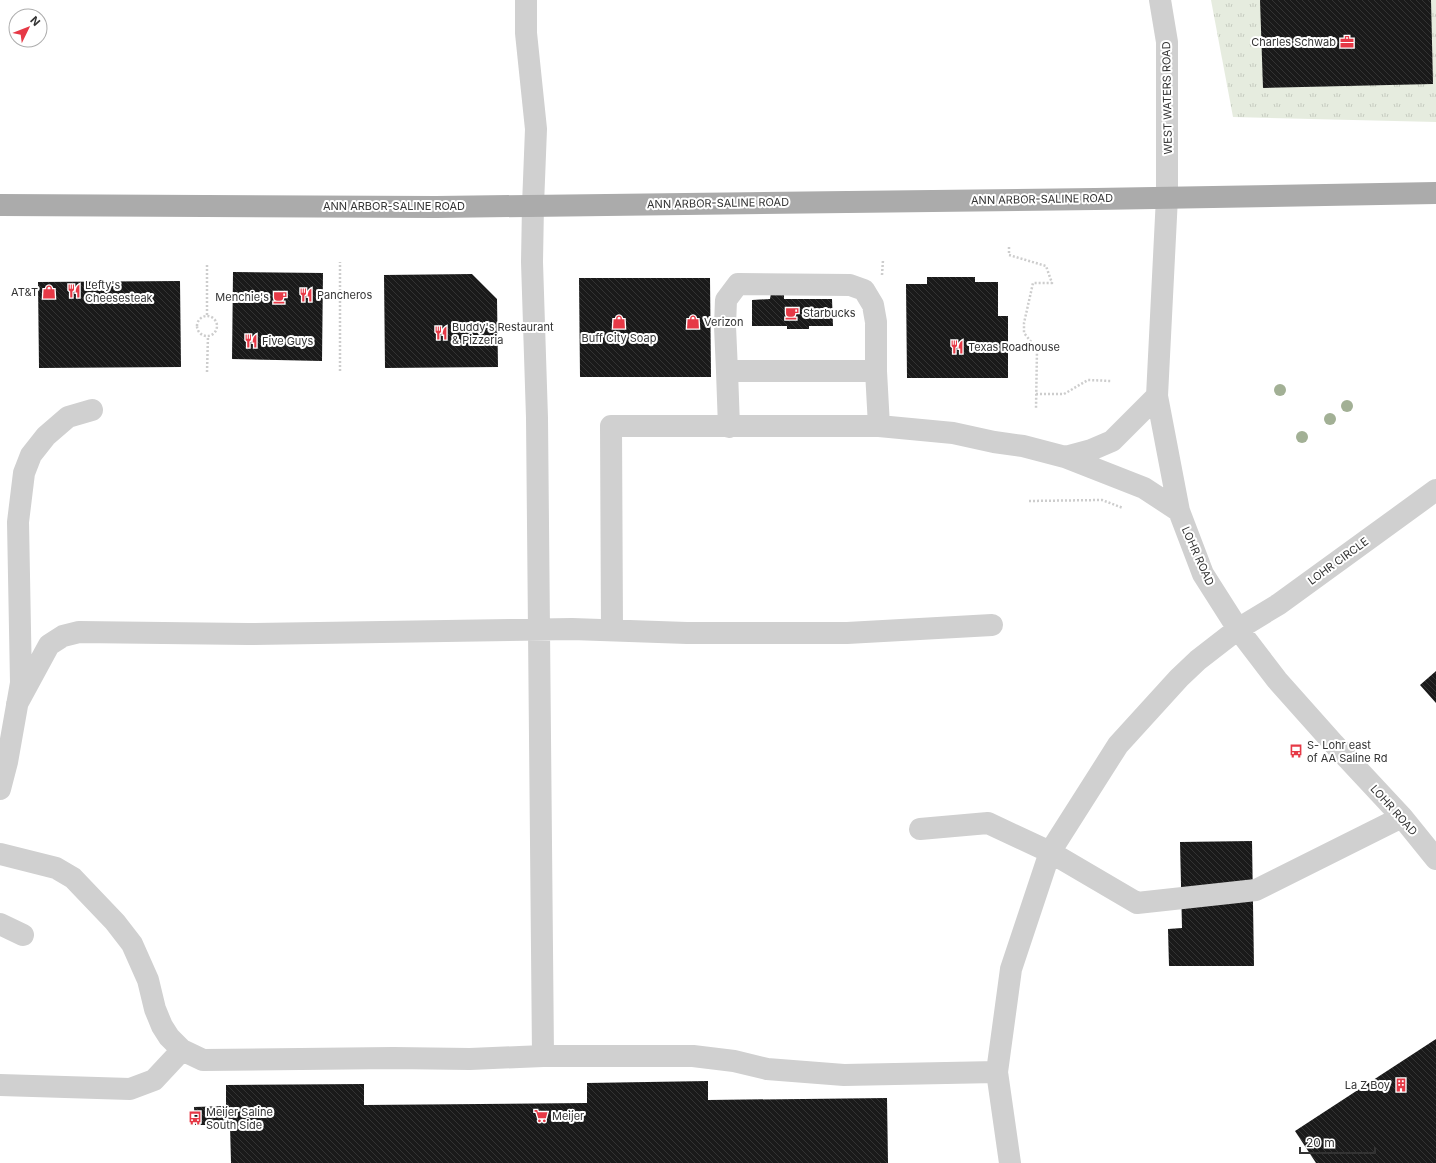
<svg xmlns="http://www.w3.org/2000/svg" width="1436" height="1163" viewBox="0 0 1436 1163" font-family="Inter,sans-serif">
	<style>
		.grass { fill: url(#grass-tufts) }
		.building { fill: url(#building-back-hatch) }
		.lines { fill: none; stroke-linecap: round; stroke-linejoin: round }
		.path { stroke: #cdcdcd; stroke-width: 2.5; stroke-dasharray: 2 2; stroke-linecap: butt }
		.minor { stroke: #d0d0d0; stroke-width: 22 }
		.major { stroke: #ababab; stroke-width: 22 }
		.tree { fill: #a2b095 }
		.labels { text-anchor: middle; stroke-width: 4; stroke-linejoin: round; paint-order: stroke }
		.poi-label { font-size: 11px; fill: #333; stroke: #fff; text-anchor: start }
		.street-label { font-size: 11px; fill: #333; stroke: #fff }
	</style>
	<defs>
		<pattern id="grass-tufts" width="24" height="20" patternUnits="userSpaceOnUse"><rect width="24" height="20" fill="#e6ecdf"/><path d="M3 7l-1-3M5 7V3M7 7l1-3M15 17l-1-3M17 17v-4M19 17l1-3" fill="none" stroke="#c6cbc0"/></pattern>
		<pattern id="building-back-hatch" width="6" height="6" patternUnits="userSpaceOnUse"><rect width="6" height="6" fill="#1a1a1a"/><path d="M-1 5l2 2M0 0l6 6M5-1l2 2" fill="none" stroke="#333"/></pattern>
	</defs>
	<rect width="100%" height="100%" fill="#fff"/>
	<path class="grass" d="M 1211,0 L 1436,0 L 1436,122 L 1233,117 Z"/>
	<path class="building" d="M 1260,0 L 1431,0 L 1433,84 L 1263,88 Z
		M 233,272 L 323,273 L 322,361 L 232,359 Z
		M 472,274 L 497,299 L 498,367 L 385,368 L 384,275 Z
		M 927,277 L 975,277 L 975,282 L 998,282 L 998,316 L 1008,316 L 1008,378 L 907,378 L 906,284 L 927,284 Z
		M 579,278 L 710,278 L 711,377 L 580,377 Z
		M 180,281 L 181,367 L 39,368 L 38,282 Z
		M 771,293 L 784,293 L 784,299 L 832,299 L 833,326 L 809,326 L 809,329 L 787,329 L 787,326 L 752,326 L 752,300 L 770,299 Z
		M 1436,671 L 1436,703 L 1420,685 Z
		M 1252,841 L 1254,966 L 1169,966 L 1168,929 L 1182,928 L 1180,842 Z
		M 1436,1039 L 1436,1163 L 1316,1163 L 1295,1131 Z
		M 708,1081 L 708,1100 L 887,1098 L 888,1163 L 231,1163 L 230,1125 L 195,1125 L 194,1107 L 226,1106 L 226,1085 L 364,1084 L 364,1105 L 587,1103 L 587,1083 Z"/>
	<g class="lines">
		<path class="path" d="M 1009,247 L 1009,255 L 1046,266 L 1052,283 L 1033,283 L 1024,323 L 1024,333 L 1037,349 L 1036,409
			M 882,275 L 883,260
			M 207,315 L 207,263
			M197 326a10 10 0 1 1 20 0a10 10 0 1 1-20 0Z
			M 340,371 L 340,262
			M 207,372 L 208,336
			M 1036,394 L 1064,394 L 1088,380 L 1111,381
			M 1029,501 L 1102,500 L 1123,508"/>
		<path class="minor" d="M 526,0 L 526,33 L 536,129 L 533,205 L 532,262 L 537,418 L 543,1056
			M 1160,0 L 1167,42 L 1167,197 L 1157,396 L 1179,511 L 1203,574 L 1238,629 L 1277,680 L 1334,744 L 1402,817 L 1436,859
			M 727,371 L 725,326 L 726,300 L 738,284 L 850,285 L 864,290 L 873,305 L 876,322 L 876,371
			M 729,427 L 727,371 L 876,371 L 879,426
			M 1065,457 L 1091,450 L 1112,441 L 1157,396
			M 612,630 L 611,426 L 879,426 L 953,433 L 994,442 L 1023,446 L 1065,457 L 1144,488 L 1179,511
			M 17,704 L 49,645 L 63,636 L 79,632 L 248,634 L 572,629 L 687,633 L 847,633 L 992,625
			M 0,789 L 7,762 L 21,683 L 18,522 L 24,473 L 31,455 L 46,436 L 68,417 L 92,410
			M 920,829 L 988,823 L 1050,852 L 1137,903 L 1256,890 L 1402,817
			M 0,854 L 56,868 L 73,878 L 115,922 L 132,944 L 148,980 L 155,1009 L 162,1026 L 169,1037 L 182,1050 L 203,1060 L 393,1058 L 470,1059 L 543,1056 L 693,1056 L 734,1061 L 767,1069 L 844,1075 L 997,1072 L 1011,969 L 1050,852 L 1118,745 L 1179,678 L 1198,660 L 1238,629 L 1279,604 L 1436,490
			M 0,924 L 23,935
			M 997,1072 L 1010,1163
			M 0,1085 L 130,1089 L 154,1080 L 182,1050"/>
		<path class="major" d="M 0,205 L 436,207 L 1095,199 L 1436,193"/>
	</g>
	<g class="tree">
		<circle cx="1280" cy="390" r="6"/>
		<circle cx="1347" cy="406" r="6"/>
		<circle cx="1330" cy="419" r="6"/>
		<circle cx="1302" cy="437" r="6"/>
	</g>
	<defs>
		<g id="office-bare" transform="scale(1.08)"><path d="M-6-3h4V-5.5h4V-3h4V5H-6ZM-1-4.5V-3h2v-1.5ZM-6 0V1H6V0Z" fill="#e63946" stroke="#fff" stroke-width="2.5" paint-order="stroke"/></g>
		<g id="restaurant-bare" transform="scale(1.08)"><path d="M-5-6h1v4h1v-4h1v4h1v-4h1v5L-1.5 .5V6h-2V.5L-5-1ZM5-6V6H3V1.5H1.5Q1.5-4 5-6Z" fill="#e63946" stroke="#fff" stroke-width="2.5" paint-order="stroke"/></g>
		<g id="shop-bare" transform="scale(1.08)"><path d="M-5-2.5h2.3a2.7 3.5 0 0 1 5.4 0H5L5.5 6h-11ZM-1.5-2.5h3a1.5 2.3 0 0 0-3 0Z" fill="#e63946" stroke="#fff" stroke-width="2.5" paint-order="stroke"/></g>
		<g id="cafe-bare" transform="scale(1.08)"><path d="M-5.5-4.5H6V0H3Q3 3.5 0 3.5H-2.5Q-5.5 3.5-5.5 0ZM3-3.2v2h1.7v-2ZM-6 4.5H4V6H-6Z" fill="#e63946" stroke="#fff" stroke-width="2.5" paint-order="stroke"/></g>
		<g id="bus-bare" transform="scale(1.08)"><path d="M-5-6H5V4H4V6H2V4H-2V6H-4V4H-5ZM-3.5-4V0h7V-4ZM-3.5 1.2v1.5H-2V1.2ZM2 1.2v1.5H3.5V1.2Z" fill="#e63946" stroke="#fff" stroke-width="2.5" paint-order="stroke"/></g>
		<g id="building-bare" transform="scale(1.08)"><path d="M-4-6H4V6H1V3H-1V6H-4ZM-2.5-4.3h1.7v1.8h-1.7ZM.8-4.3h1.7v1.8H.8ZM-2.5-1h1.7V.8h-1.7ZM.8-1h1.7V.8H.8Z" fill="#e63946" stroke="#fff" stroke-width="2.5" paint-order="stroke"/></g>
		<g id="supermarket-bare" transform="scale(1.08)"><path d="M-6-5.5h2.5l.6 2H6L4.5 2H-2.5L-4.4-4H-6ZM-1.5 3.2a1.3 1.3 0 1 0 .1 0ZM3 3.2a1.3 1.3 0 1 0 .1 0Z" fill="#e63946" stroke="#fff" stroke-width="2.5" paint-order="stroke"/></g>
	</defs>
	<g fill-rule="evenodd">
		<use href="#office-bare" x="1347" y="42"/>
		<use href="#restaurant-bare" x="74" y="291"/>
		<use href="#shop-bare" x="49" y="292"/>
		<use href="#restaurant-bare" x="306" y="295"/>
		<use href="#cafe-bare" x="280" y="297"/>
		<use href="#cafe-bare" x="792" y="313"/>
		<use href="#shop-bare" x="619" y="322"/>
		<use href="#shop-bare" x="693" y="322"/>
		<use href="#restaurant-bare" x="441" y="333"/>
		<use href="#restaurant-bare" x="251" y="341"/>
		<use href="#restaurant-bare" x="957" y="347"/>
		<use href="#bus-bare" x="1296" y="751"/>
		<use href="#building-bare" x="1401" y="1085"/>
		<use href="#supermarket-bare" x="541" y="1116"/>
		<use href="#bus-bare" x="195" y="1118"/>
	</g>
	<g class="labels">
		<g class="poi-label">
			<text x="1336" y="46" text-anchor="end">Charles Schwab</text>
			<text x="85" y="289">Lefty's<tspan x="85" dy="13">Cheesesteak</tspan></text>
			<text x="38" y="296" text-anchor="end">AT&amp;T</text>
			<text x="317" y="299">Pancheros</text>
			<text x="269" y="301" text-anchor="end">Menchie's</text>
			<text x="803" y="317">Starbucks</text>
			<text x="704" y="326">Verizon</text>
			<text x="452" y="331">Buddy's Restaurant<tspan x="452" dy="13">&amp; Pizzeria</tspan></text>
			<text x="619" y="342" text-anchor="middle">Buff City Soap</text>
			<text x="262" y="345">Five Guys</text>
			<text x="968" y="351">Texas Roadhouse</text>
			<text x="1307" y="749">S- Lohr east<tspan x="1307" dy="13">of AA Saline Rd</tspan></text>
			<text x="1390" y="1089" text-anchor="end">La Z Boy</text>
			<text x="206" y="1116">Meijer Saline<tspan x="206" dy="13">South Side</tspan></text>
			<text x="552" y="1120">Meijer</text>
		</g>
		<g class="street-label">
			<text transform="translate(1167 98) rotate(-91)" y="4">WEST WATERS ROAD</text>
			<text transform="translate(1042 199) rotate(-1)" y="4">ANN ARBOR-SALINE ROAD</text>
			<text transform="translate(718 203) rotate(-1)" y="4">ANN ARBOR-SALINE ROAD</text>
			<text x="394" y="210">ANN ARBOR-SALINE ROAD</text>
			<text transform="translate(1198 556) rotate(66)" y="4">LOHR ROAD</text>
			<text transform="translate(1338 561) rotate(-36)" y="4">LOHR CIRCLE</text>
			<text transform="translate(1394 810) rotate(48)" y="4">LOHR ROAD</text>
		</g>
	</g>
	<g transform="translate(28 28) rotate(47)"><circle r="19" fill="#ffffff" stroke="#adadad"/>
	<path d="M0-3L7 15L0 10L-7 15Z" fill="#e63946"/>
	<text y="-6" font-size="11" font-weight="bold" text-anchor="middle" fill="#333333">N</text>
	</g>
	<path d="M1300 1147v6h75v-6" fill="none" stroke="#333333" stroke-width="2"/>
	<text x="1306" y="1147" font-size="12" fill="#333333" stroke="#ffffff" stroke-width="3" paint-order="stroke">20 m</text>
</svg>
